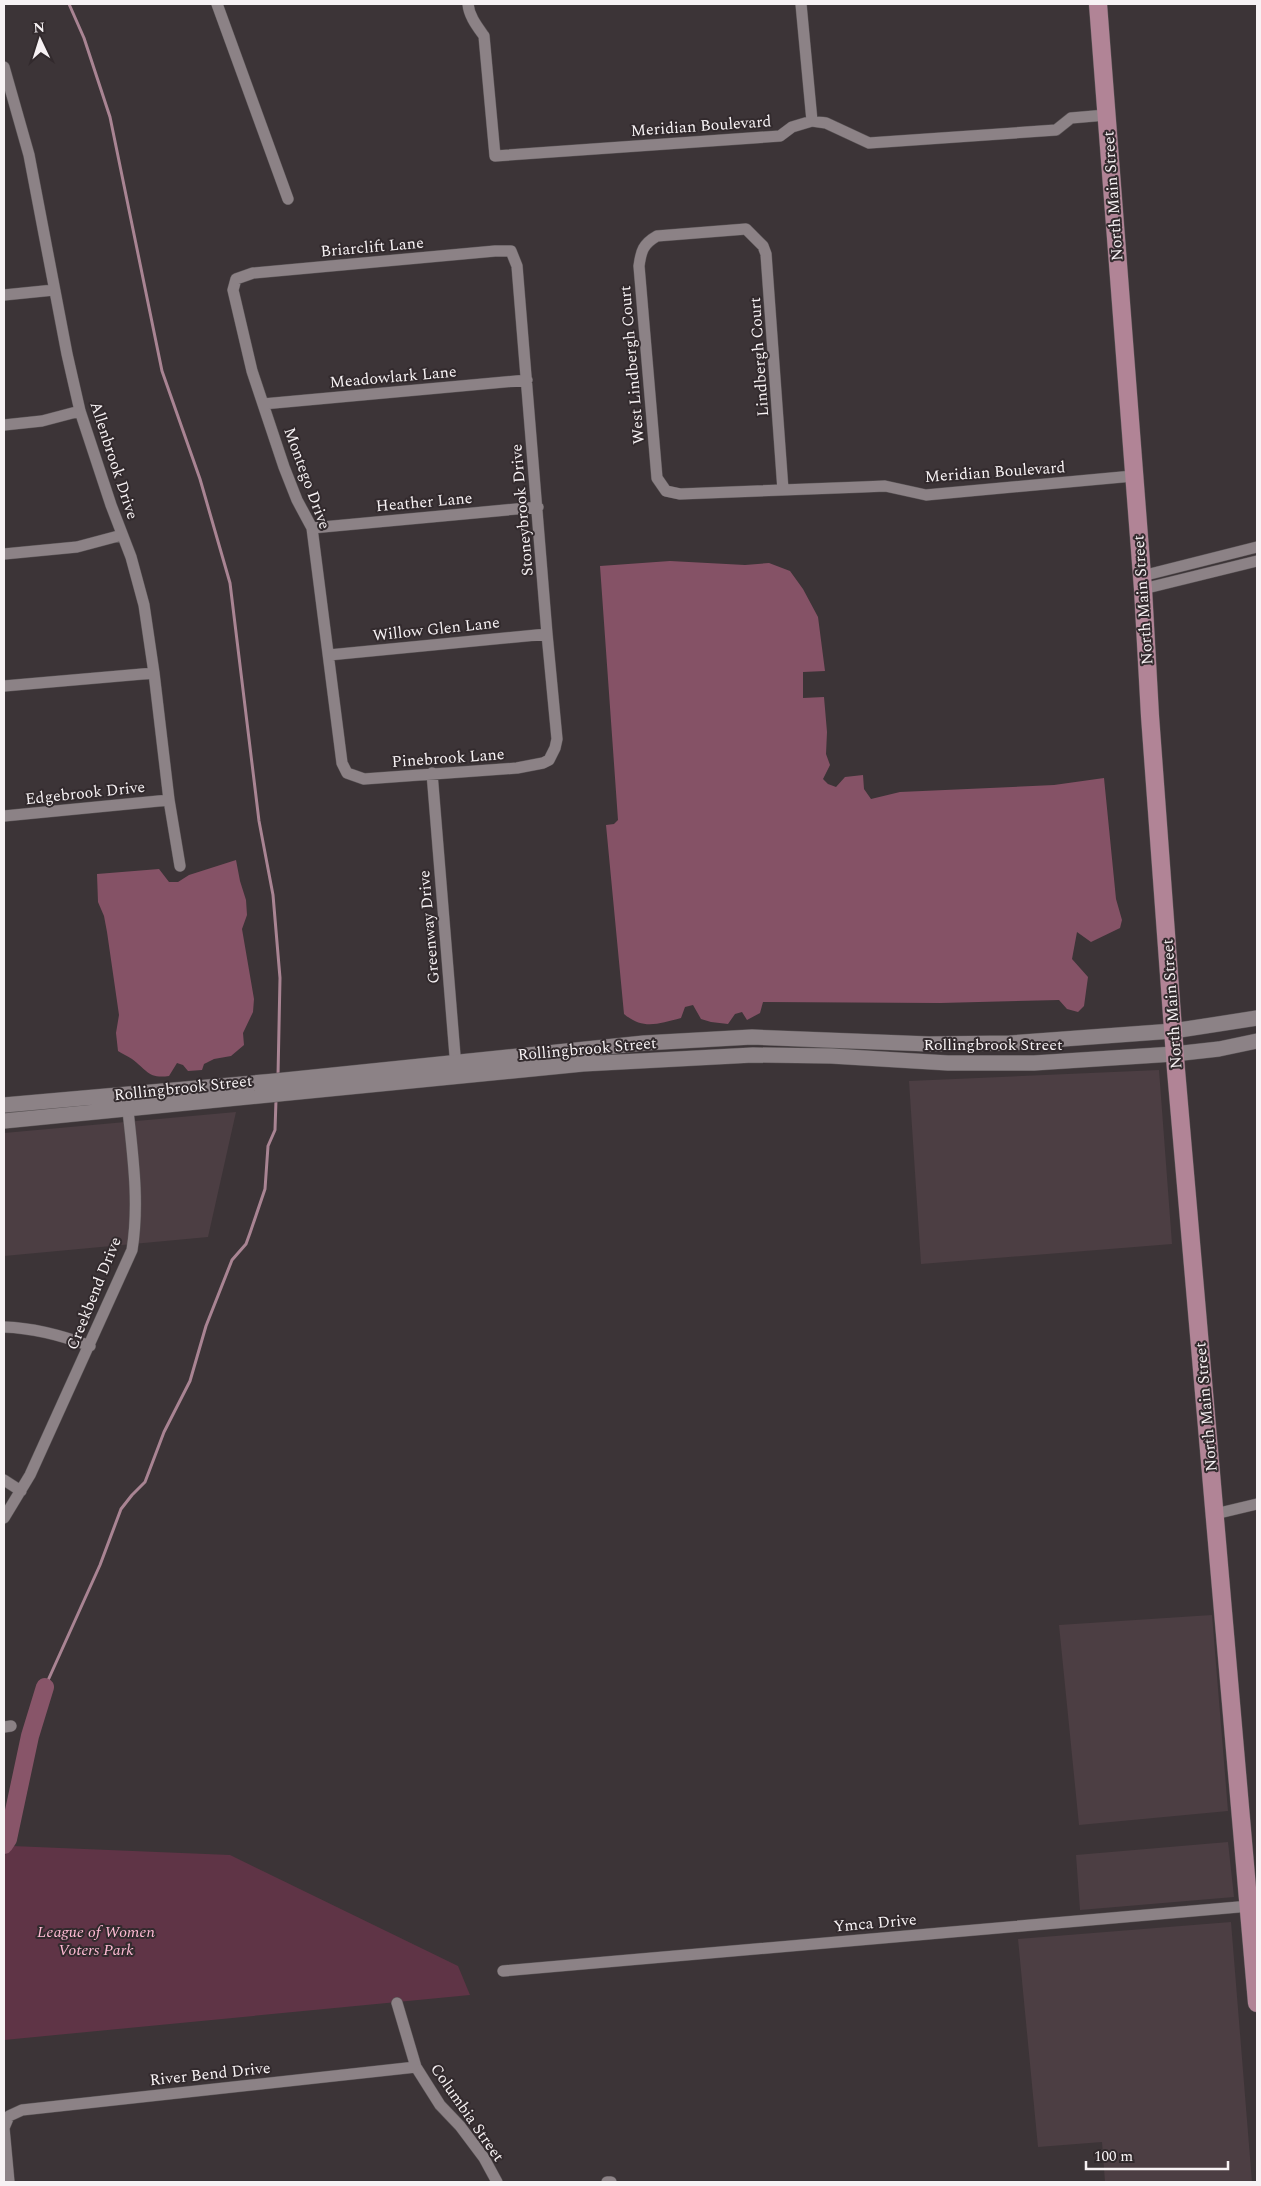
<svg xmlns="http://www.w3.org/2000/svg" width="1261" height="2186" viewBox="0 0 1261 2186" font-family="Spectral,serif">
	<style>
		.built { fill: #4c3e43 }
		.green { fill: #5f3446 }
		.forest { fill: #855266 }
		.lines { fill: none; stroke-linecap: round; stroke-linejoin: round }
		.stream { stroke: #a98493; stroke-width: 3 }
		.river { stroke: #885569; stroke-width: 18 }
		.minor-casing { stroke: #5a5456; stroke-width: 12 }
		.secondary-casing { stroke: #5a5456; stroke-width: 16 }
		.primary-casing { stroke: #5a5456; stroke-width: 19 }
		.minor { stroke: #8c8286; stroke-width: 11 }
		.secondary { stroke: #8c8286; stroke-width: 15 }
		.primary { stroke: #b18496; stroke-width: 18 }
		.labels { text-anchor: middle; stroke-width: 4; stroke-linejoin: round; paint-order: stroke }
		.street-label { font-size: 16px; fill: #f7f2f4; stroke: #322a2d }
		.park-label { font-size: 16px; font-style: italic; fill: #febbd4; stroke: #322a2d }
	</style>
	<rect width="100%" height="100%" fill="#3c3437"/>
	<path class="built" d="M 1159,1070 L 1172,1244 L 921,1264 L 909,1081 Z
		M 236,1112 L 208,1237 L 4,1256 L 4,1133 Z
		M 1212,1615 L 1228,1811 L 1079,1825 L 1059,1625 Z
		M 1228,1842 L 1234,1897 L 1080,1910 L 1076,1855 Z
		M 1231,1922 L 1252,2182 L 1105,2182 L 1102,2142 L 1038,2147 L 1018,1939 Z"/>
	<path class="green" d="M 12,1846 L 230,1855 L 458,1966 L 470,1995 L 4,2040 L 4,1856 Z"/>
	<path class="forest" d="M 670,561 L 745,565 L 769,563 L 790,571 L 803,589 L 818,617 L 825,671 L 803,672 L 803,698 L 824,697 L 827,732 L 826,754 L 830,765 L 823,779 L 828,784 L 836,787 L 845,777 L 863,775 L 864,789 L 871,799 L 900,792 L 1054,785 L 1104,778 L 1116,899 L 1122,920 L 1120,928 L 1091,942 L 1077,932 L 1072,959 L 1088,977 L 1084,1006 L 1078,1012 L 1067,1009 L 1059,1000 L 940,1003 L 763,1002 L 760,1013 L 747,1020 L 742,1012 L 735,1014 L 728,1024 L 711,1022 L 701,1019 L 693,1005 L 685,1007 L 681,1018 C 658,1024 643,1030 624,1014 L 606,825 L 614,824 L 618,820 L 600,566 Z
		M 236,860 L 240,881 L 246,900 L 247,915 L 242,929 L 254,999 L 253,1012 L 243,1033 L 244,1045 L 231,1056 L 214,1059 L 204,1064 L 202,1070 L 188,1071 L 183,1065 L 177,1063 L 169,1076 C 148,1079 147,1070 132,1059 C 128,1056 122,1054 118,1051 L 116,1033 L 119,1015 L 107,932 L 104,916 L 98,902 L 97,874 L 159,869 L 169,882 L 178,882 L 189,875 Z"/>
	<g class="lines">
		<path class="stream" d="M 69,4 L 84,38 L 110,117 L 162,371 L 200,479 L 230,583 L 259,821 L 273,895 L 280,978 L 278,1076
			M 45,1687 L 100,1565 L 121,1509 L 132,1495 L 145,1482 L 164,1432 L 190,1381 L 206,1326 L 232,1260 L 246,1244 L 250,1233 L 265,1189 L 268,1146 L 275,1130 L 276,1100"/>
		<path class="river" d="M 4,1845 L 8,1839 L 30,1736 L 45,1687"/>
		<g class="minor-casing">
			<path id="minor" d="M 217,4 L 288,199
				M 468,4 C 469,16 477,26 484,36 L 495,156 L 780,136 L 792,127 L 812,121 L 826,123 L 869,143 L 1056,130 L 1071,118 L 1106,115
				M 801,4 L 812,121
				M 4,67 L 29,155 L 67,354 L 80,411 L 111,505 L 131,557 L 144,605 L 154,673 L 169,800 L 180,866
				M 495,251 L 511,251 L 517,266 L 547,634 L 557,739 L 555,748 L 549,760 L 543,763 L 517,768 L 364,779 L 347,773 L 342,763 L 312,528 L 297,500 L 284,467 L 252,371 L 233,290 L 236,279 L 253,273 Z
				M 4,295 L 54,290
				M 263,404 L 527,380
				M 4,425 L 42,421 L 80,411
				M 783,490 L 766,254 L 763,246 L 746,229 L 657,236 C 643,244 641,251 639,266 L 657,478 L 666,491 L 680,494 L 862,487 L 885,486 L 926,495 L 1133,476
				M 312,528 L 538,507
				M 4,554 L 77,547 L 122,535
				M 1142,576 L 1257,547
				M 1143,589 L 1257,561
				M 329,655 L 547,634
				M 4,686 L 154,673
				M 432,773 L 456,1068
				M 4,816 L 169,800
				M 4,1327 C 34,1328 61,1335 90,1346
				M 4,1480 L 21,1491
				M 1215,1514 L 1257,1504
				M 4,1518 L 30,1475 L 132,1250 C 140,1200 132,1151 127,1101
				M 4,1727 L 11,1726
				M 503,1971 L 1250,1906
				M 397,2003 L 416,2067 L 440,2105 L 460,2126 L 484,2158 L 497,2182
				M 9,2182 L 4,2128 L 9,2116 L 22,2110 L 416,2067
				M 607,2182 L 611,2182"/>
		</g>
		<g class="secondary-casing">
			<path id="secondary" d="M 4,1105 L 275,1081 L 644,1043 L 752,1037 L 929,1044 L 1010,1043 L 1173,1031 L 1257,1018
				M 4,1121 L 583,1064 L 753,1055 L 831,1056 L 948,1063 L 1034,1063 L 1174,1054 L 1219,1049 L 1257,1041"/>
		</g>
		<g class="primary-casing">
			<path id="primary" d="M 1098,4 L 1143,589 L 1150,716 L 1176,1070 L 1257,2003"/>
		</g>
		<use href="#minor" class="minor"/>
		<use href="#secondary" class="secondary"/>
		<use href="#primary" class="primary"/>
	</g>
	<g class="labels">
		<g class="street-label">
			<text transform="translate(701 125) rotate(-4)" y="6">Meridian Boulevard</text>
			<text transform="translate(1112 196) rotate(-94)" y="6">North Main Street</text>
			<text transform="translate(372 246) rotate(-5)" y="6">Briarclift Lane</text>
			<text transform="translate(758 357) rotate(-94)" y="6">Lindbergh Court</text>
			<text transform="translate(631 365) rotate(-95)" y="6">West Lindbergh Court</text>
			<text transform="translate(393 376) rotate(-5)" y="6">Meadowlark Lane</text>
			<text transform="translate(115 460) rotate(72)" y="6">Allenbrook Drive</text>
			<text transform="translate(995 471) rotate(-4)" y="6">Meridian Boulevard</text>
			<text transform="translate(308 478) rotate(70)" y="6">Montego Drive</text>
			<text transform="translate(424 501) rotate(-5)" y="6">Heather Lane</text>
			<text transform="translate(521 510) rotate(-95)" y="6">Stoneybrook Drive</text>
			<text transform="translate(1142 600) rotate(-94)" y="6">North Main Street</text>
			<text transform="translate(436 628) rotate(-6)" y="6">Willow Glen Lane</text>
			<text transform="translate(448 757) rotate(-4)" y="6">Pinebrook Lane</text>
			<text transform="translate(85 792) rotate(-6)" y="6">Edgebrook Drive</text>
			<text transform="translate(428 927) rotate(-95)" y="6">Greenway Drive</text>
			<text transform="translate(1171 1004) rotate(-94)" y="6">North Main Street</text>
			<text x="993" y="1050">Rollingbrook Street</text>
			<text transform="translate(587 1048) rotate(-5)" y="6">Rollingbrook Street</text>
			<text transform="translate(183 1087) rotate(-6)" y="6">Rollingbrook Street</text>
			<text transform="translate(93 1293) rotate(-68)" y="6">Creekbend Drive</text>
			<text transform="translate(1205 1407) rotate(-95)" y="6">North Main Street</text>
			<text transform="translate(875 1922) rotate(-5)" y="6">Ymca Drive</text>
			<text transform="translate(210 2073) rotate(-6)" y="6">River Bend Drive</text>
			<text transform="translate(468 2112) rotate(55)" y="6">Columbia Street</text>
		</g>
		<g class="park-label">
			<text x="96" y="1937">League of Women<tspan x="96" dy="18">Voters Park</tspan></text>
		</g>
	</g>
	<rect width="1261" height="2186" fill="none" stroke="#f7f2f4" stroke-width="10"/>
	<g transform="translate(40 40) rotate(356)" stroke="#322a2d" stroke-width="4" paint-order="stroke">
	<path d="M0-4L9 19L0 12L-9 19Z" fill="#f7f2f4"/>
	<text y="-8" font-size="14" font-weight="bold" text-anchor="middle" fill="#f7f2f4">N</text>
	</g>
	<path d="M1086 2161v8h142v-8" fill="none" stroke="#f7f2f4" stroke-width="2.5"/>
	<text x="1094" y="2161" font-size="15" fill="#f7f2f4" stroke="#322a2d" stroke-width="4" paint-order="stroke">100 m</text>
</svg>
